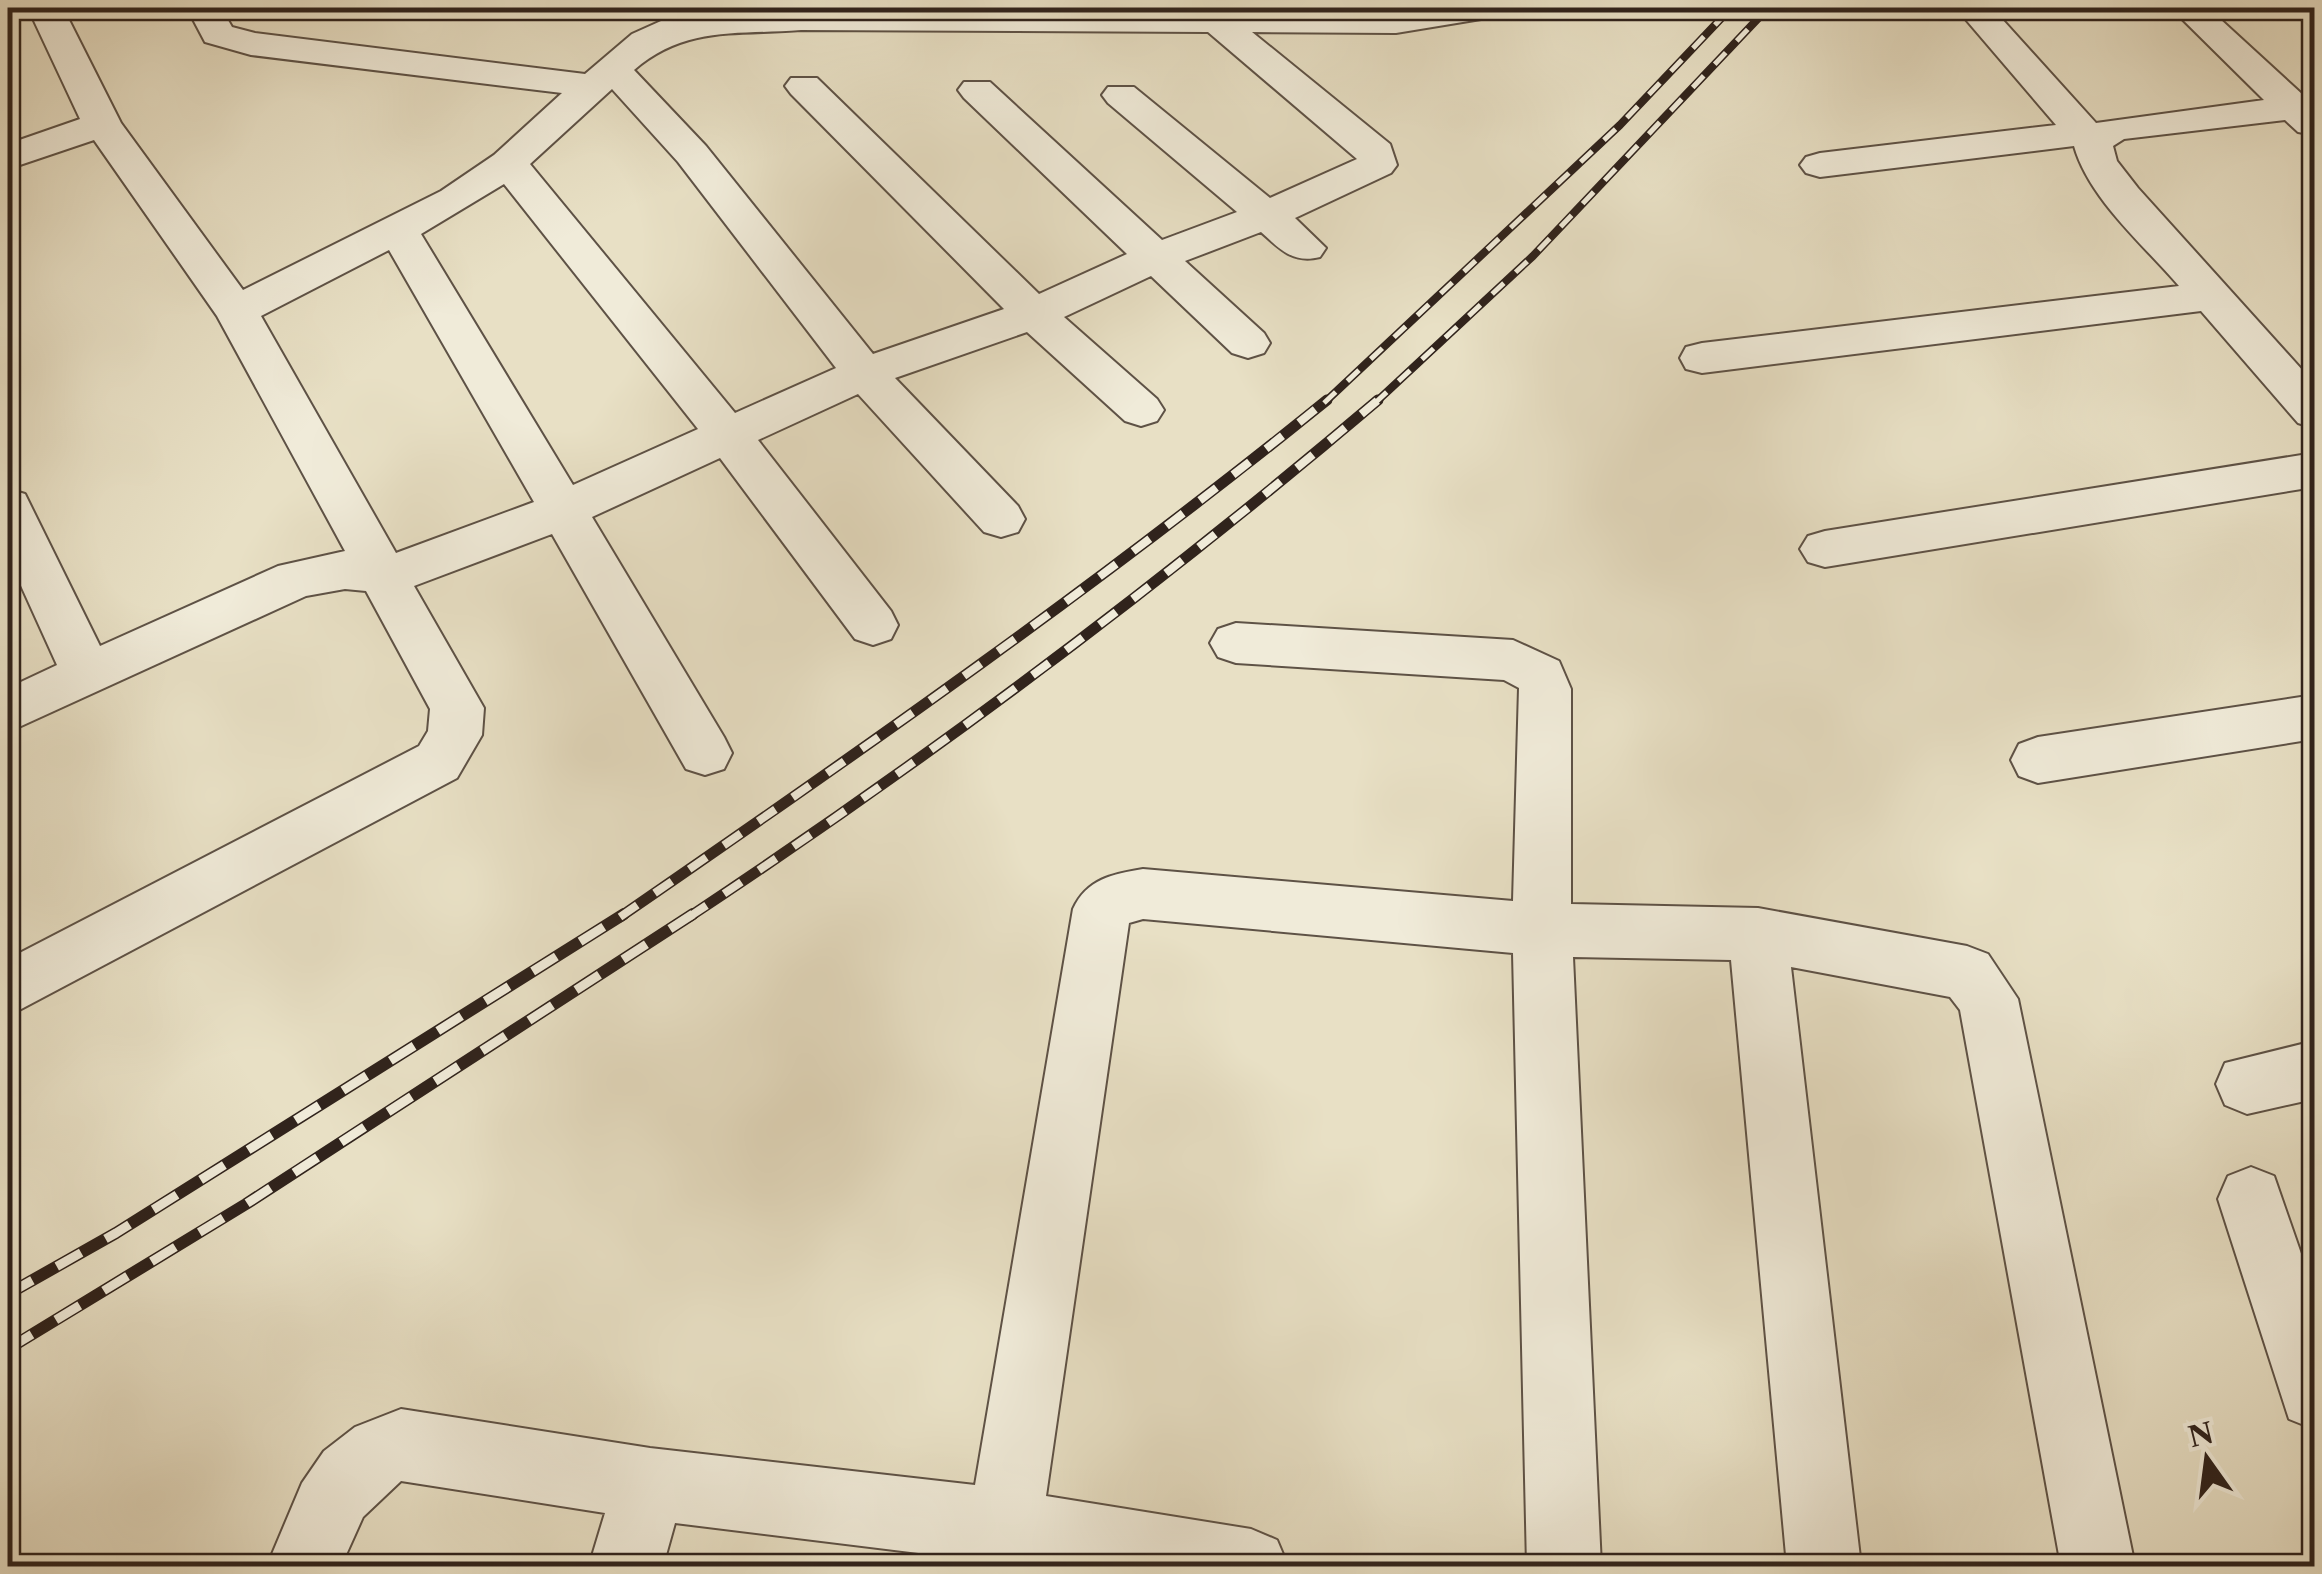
<svg xmlns="http://www.w3.org/2000/svg" width="2322" height="1574" viewBox="0 0 2322 1574" font-family="'Libre Caslon Text',serif">
	<style>
		.lines { fill: none; stroke-linecap: round; stroke-linejoin: round }
		.minor-casing { stroke: #5e5246; stroke-width: 4 }
		.minor { fill: #f0ebd9; fill-rule: evenodd }
		.rail-far2-casing { stroke: #30231c; stroke-width: 8 }
		.rail-far1-casing { stroke: #30231c; stroke-width: 11 }
		.rail-casing { stroke: #30231c; stroke-width: 12 }
		.rail-far2 { stroke: #f0ebd9; stroke-width: 5; stroke-dasharray: 16; stroke-linecap: butt }
		.rail-far1 { stroke: #f0ebd9; stroke-width: 8; stroke-dasharray: 21; stroke-linecap: butt }
		.rail { stroke: #f0ebd9; stroke-width: 9; stroke-dasharray: 28; stroke-linecap: butt }
	</style>
	<rect width="100%" height="100%" fill="#e8e0c5"/>
	<filter id="stains"><feTurbulence type="fractalNoise" baseFrequency=".002" numOctaves="4"/><feColorMatrix values="0 0 0 0 .2 0 0 0 0 .09 0 0 0 0 .02 0 0 0 .5 -.17"/></filter>
	<radialGradient id="worn" r=".72"><stop offset=".6" stop-color="#630" stop-opacity="0"/><stop offset="1" stop-color="#630" stop-opacity=".3"/></radialGradient>
	<g class="lines">
		<g class="minor-casing">
			<path id="minor" d="M 28,8 L 63,8 L 121,123 L 243,290 L 441,191 L 494,155 L 562,93 L 251,55 L 205,42 L 187,8 L 221,8 L 232,27 L 255,33 L 585,74 L 632,34 L 661,21 L 778,8 L 1499,8 L 1494,16 L 1481,19 L 1396,33 L 1252,32 L 1390,144 L 1397,165 L 1391,173 L 1295,218 L 1326,248 L 1320,257 C 1293,264 1280,249 1261,232 L 1185,261 L 1264,333 L 1270,343 L 1264,353 L 1248,358 L 1232,353 L 1151,276 L 1064,317 L 1157,399 L 1164,410 L 1157,421 L 1141,426 L 1125,421 L 1027,332 L 895,378 L 1018,506 L 1025,519 L 1018,532 L 1001,537 L 984,532 L 858,394 L 758,440 L 891,611 L 898,625 L 891,639 L 873,645 L 855,639 L 720,458 L 592,517 L 724,737 L 732,753 L 724,769 L 705,775 L 686,769 L 552,534 L 414,586 L 484,708 L 482,735 L 457,778 L 8,1016 L 8,959 L 419,746 L 428,731 L 430,709 L 366,591 L 345,589 L 306,596 L 8,732 L 8,688 L 57,665 L 8,557 L 8,489 L 25,494 L 100,646 L 278,566 L 345,551 L 217,316 L 94,140 L 8,169 L 8,144 L 80,119 ZM 801,30 L 1208,32 L 1357,159 L 1270,198 L 1134,87 L 1108,87 L 1102,95 L 1108,103 L 1237,212 L 1162,240 L 990,82 L 964,82 L 958,90 L 964,98 L 1127,254 L 1039,294 L 817,78 L 791,78 L 785,86 L 791,94 L 1004,309 L 873,354 L 706,146 L 634,70 C 685,26 737,35 801,30 ZM 612,89 L 678,162 L 836,368 L 735,413 L 530,164 ZM 504,184 L 698,429 L 573,485 L 421,234 ZM 389,250 L 534,502 L 396,553 L 261,316 Z
				M 1956,8 L 1992,8 L 2096,123 L 2264,100 L 2171,8 L 2208,8 L 2303,95 L 2314,94 L 2314,135 L 2298,132 L 2285,120 L 2124,139 L 2113,146 L 2117,161 L 2138,188 L 2314,383 L 2314,428 L 2298,423 L 2201,311 L 1702,373 L 1686,369 L 1680,358 L 1686,347 L 1702,343 L 2179,286 C 2144,245 2089,199 2074,146 L 1820,177 L 1806,173 L 1800,165 L 1806,157 L 1820,153 L 2056,125 Z
				M 2314,453 L 2314,487 L 1825,567 L 1808,562 L 1800,549 L 1808,536 L 1825,531 Z
				M 1236,623 L 1513,640 L 1559,661 L 1571,689 L 1571,904 L 1758,908 L 1967,946 L 1988,954 L 2018,999 L 2135,1566 L 2061,1566 L 1960,1010 L 1950,997 L 1791,967 L 1861,1566 L 1787,1566 L 1731,960 L 1573,957 L 1601,1566 L 1527,1566 L 1513,953 L 1143,919 L 1129,923 L 1046,1496 L 1251,1529 L 1277,1540 L 1288,1566 L 1025,1566 L 675,1523 L 663,1566 L 589,1566 L 605,1513 L 401,1481 L 363,1517 L 341,1566 L 267,1566 L 302,1483 L 324,1451 L 355,1427 L 401,1409 L 650,1448 L 975,1485 L 1073,909 C 1087,879 1112,874 1143,869 L 1513,901 L 1519,688 L 1504,680 L 1236,663 L 1218,657 L 1210,643 L 1218,629 Z
				M 2314,695 L 2314,739 L 2038,783 L 2019,776 L 2011,760 L 2019,744 L 2038,737 Z
				M 2314,1041 L 2314,1099 L 2247,1114 L 2225,1105 L 2216,1084 L 2225,1063 Z
				M 2251,1167 L 2274,1176 L 2314,1291 L 2314,1429 L 2289,1419 L 2218,1199 L 2228,1176 Z"/>
		</g>
		<use href="#minor" class="minor"/>
		<g class="rail-far2-casing">
			<path id="rail-far2" d="M 1324,403 L 1620,125 L 1731,8
				M 1375,403 L 1533,256 L 1768,8"/>
		</g>
		<g class="rail-far1-casing">
			<path id="rail-far1" d="M 620,917 C 861,751 1100,584 1327,400
				M 689,917 C 929,758 1159,586 1378,400"/>
		</g>
		<g class="rail-casing">
			<path id="rail" d="M 8,1294 L 116,1233 L 624,914
				M 8,1349 L 246,1204 L 693,914"/>
		</g>
		<use href="#rail-far2" class="rail-far2"/>
		<use href="#rail-far1" class="rail-far1"/>
		<use href="#rail" class="rail"/>
	</g>
	<rect width="2322" height="1574" fill="none" stroke="#e8e0c5" stroke-width="40"/>
	<rect x="10" y="10" width="2302" height="1554" fill="none" stroke="#30231c" stroke-width="5"/>
	<rect x="20" y="20" width="2282" height="1534" fill="none" stroke="#30231c" stroke-width="2.5"/>
	<g transform="translate(2207 1459) rotate(346)" stroke="#f0ebd9" stroke-width="8" paint-order="stroke">
	<path d="M0-8L18 38L0 25L-18 38Z" fill="#30231c"/>
	<text y="-15" font-size="28" font-weight="bold" text-anchor="middle" fill="#30231c">N</text>
	</g>
	<rect width="100%" height="100%" filter="url(#stains)"/>
	<rect width="100%" height="100%" fill="url(#worn)"/>
</svg>
